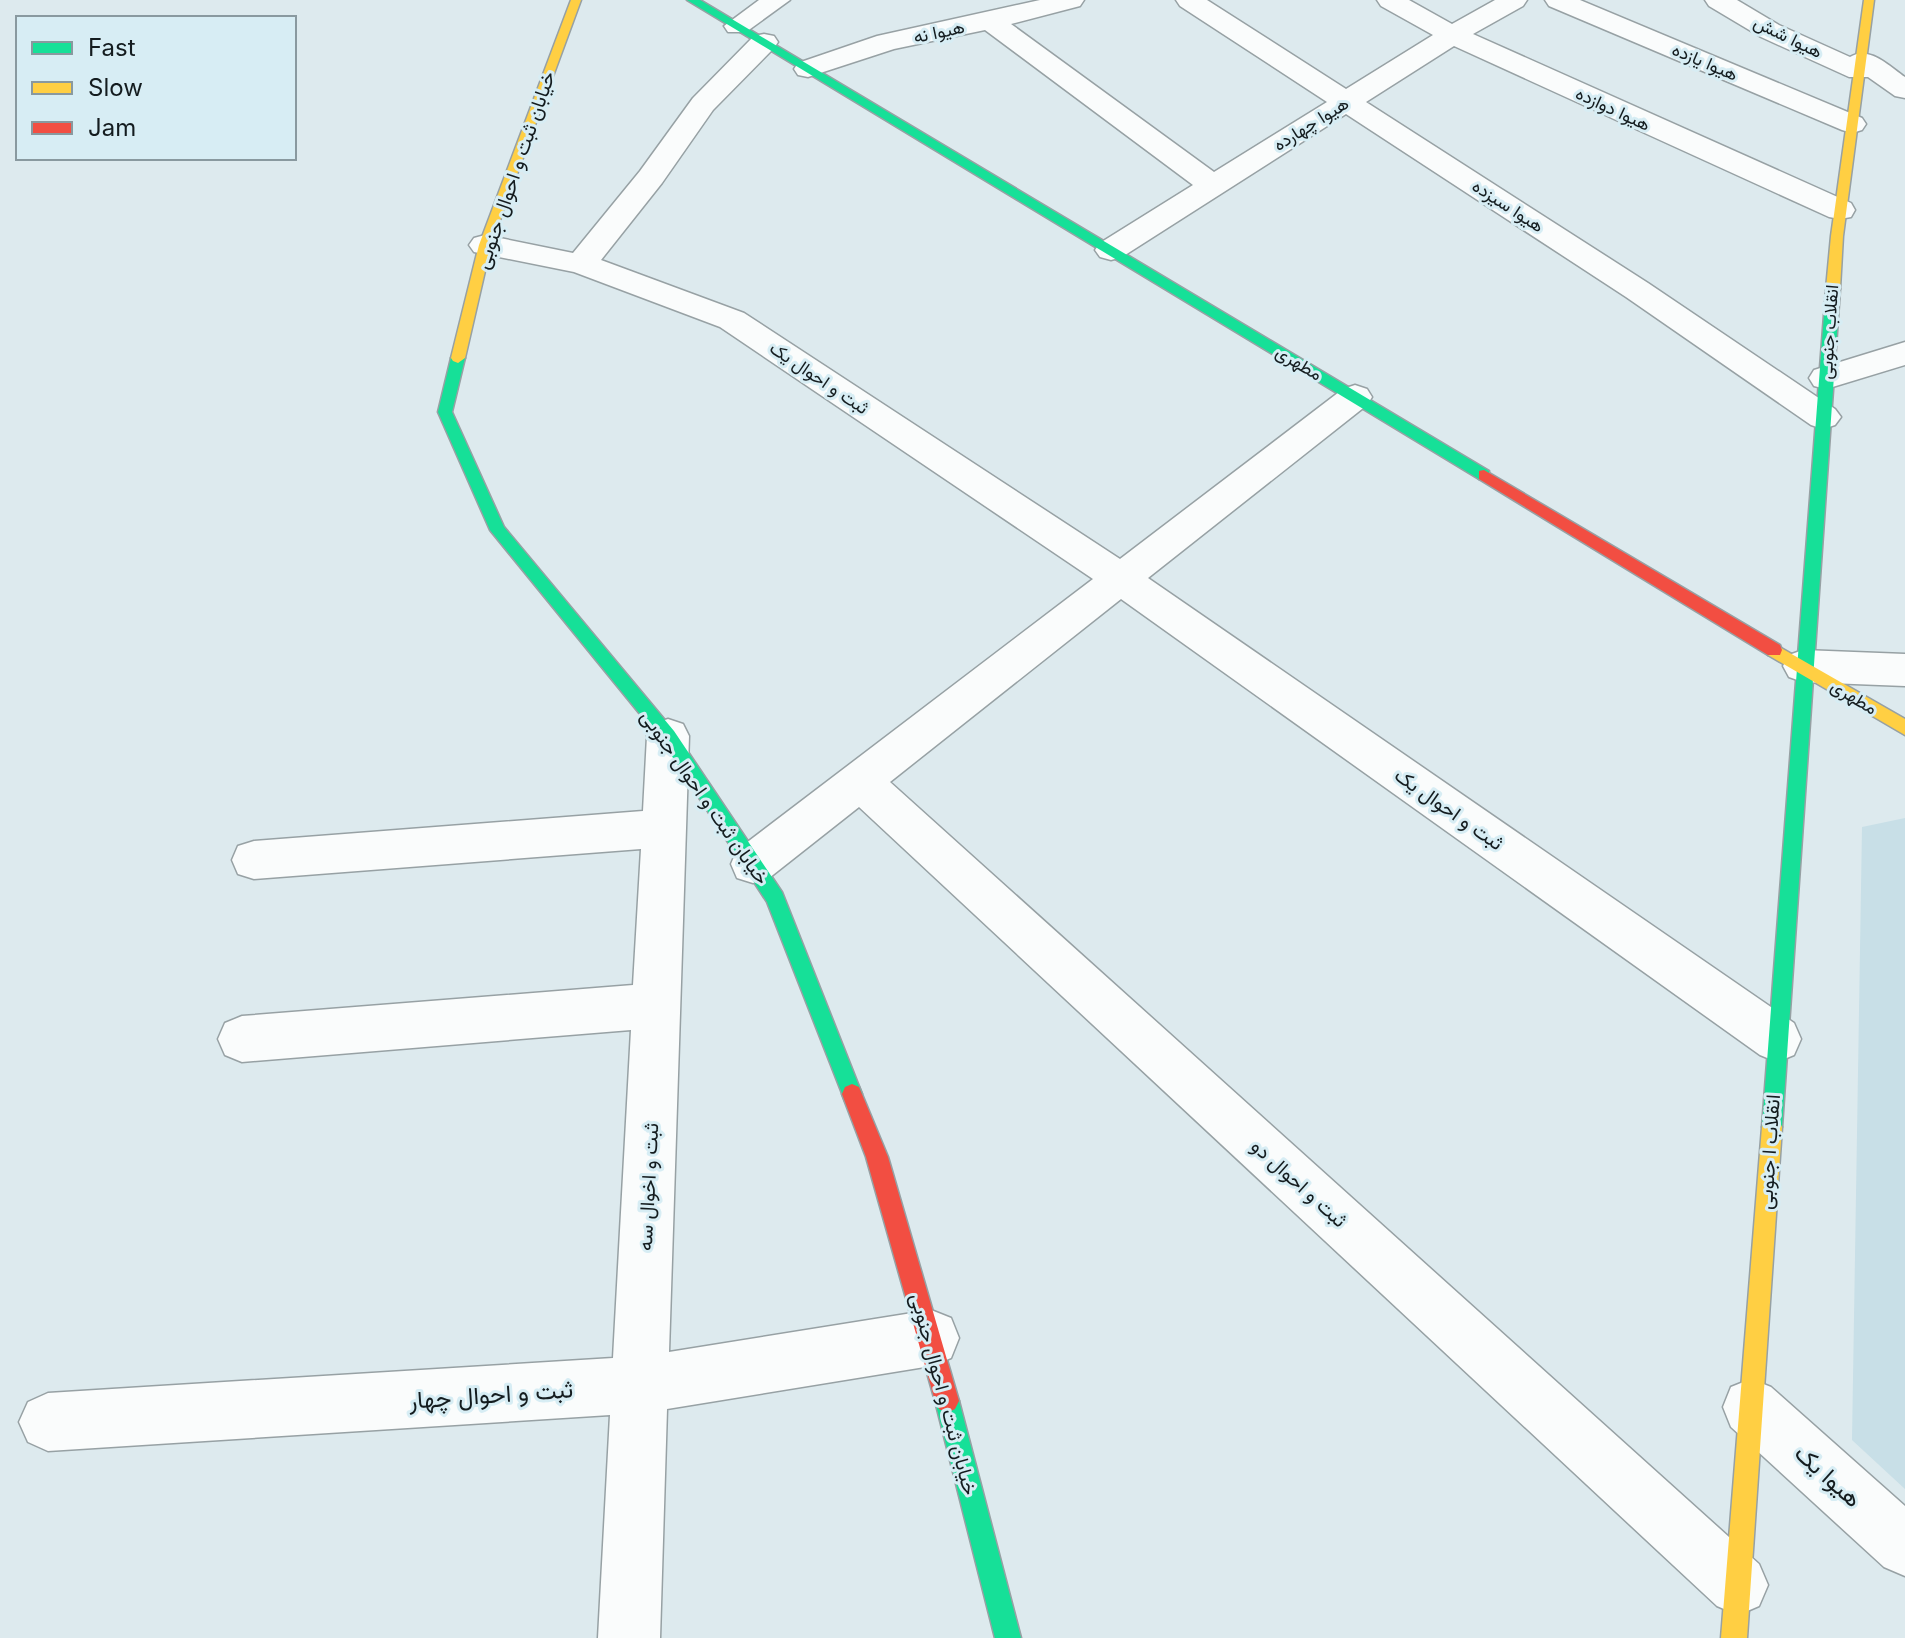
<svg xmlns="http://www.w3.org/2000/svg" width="1905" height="1638" viewBox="0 0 1905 1638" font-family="Inter,Vazirmatn,sans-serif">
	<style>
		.built { fill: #c8dfe7 }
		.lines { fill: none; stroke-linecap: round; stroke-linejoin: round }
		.street-casing { stroke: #97a1a4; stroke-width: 3 }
		.fast-casing { stroke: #97a1a4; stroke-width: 3 }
		.slow-casing { stroke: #97a1a4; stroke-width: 3 }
		.jam-casing { stroke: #97a1a4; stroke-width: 3 }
		.street { fill: #fafcfc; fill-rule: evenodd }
		.fast { fill: #16e098; fill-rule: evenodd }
		.slow { fill: #ffcf43; fill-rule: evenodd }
		.jam { fill: #f24e42; fill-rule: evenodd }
		.labels { text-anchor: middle; stroke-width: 6; stroke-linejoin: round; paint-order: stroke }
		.far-street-label { font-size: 18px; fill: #141c1f; stroke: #d7edf4 }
		.street-label { font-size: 20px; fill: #141c1f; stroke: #d7edf4 }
		.near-street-label { font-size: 24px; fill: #141c1f; stroke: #d7edf4 }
	</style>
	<rect width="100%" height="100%" fill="#ddeaee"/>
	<path class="built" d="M 1905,818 L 1905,1489 L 1852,1440 L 1862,827 Z"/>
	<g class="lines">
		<g class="street-casing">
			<path id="street" d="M 759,0 L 790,0 L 746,32 L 728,32 L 724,26 Z
				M 1040,0 L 1084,0 L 1080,6 L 1011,24 L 1214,172 L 1327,102 L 1180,6 L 1176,0 L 1207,0 L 1346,89 L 1433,35 L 1381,6 L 1377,0 L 1409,0 L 1452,24 L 1495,0 L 1527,0 L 1523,6 L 1473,34 L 1851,203 L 1855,210 L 1851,217 L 1840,219 L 1829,217 L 1454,46 L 1366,102 L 1648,283 L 1835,409 L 1841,417 L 1835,425 L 1823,429 L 1811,425 L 1626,297 L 1346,114 L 1122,257 L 1111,260 L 1100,257 L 1095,250 L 1100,243 L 1193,185 L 985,30 L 894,49 L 808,77 L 798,75 L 794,69 L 798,63 L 877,36 Z
				M 1545,0 L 1580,0 L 1862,118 L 1866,124 L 1862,130 L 1852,133 L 1842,130 L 1549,6 Z
				M 1705,0 L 1737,0 L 1779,25 L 1850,57 C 1869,45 1889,66 1905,77 L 1905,98 L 1895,96 L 1868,77 L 1849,77 L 1761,37 L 1709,6 Z
				M 764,34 L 774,36 L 778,42 L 774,48 L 713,110 L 662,183 L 601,260 L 744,313 L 1120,559 L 1343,389 L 1355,385 L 1367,389 L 1372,397 L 1367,405 L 1148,578 L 1794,1023 L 1801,1039 L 1794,1055 L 1777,1062 L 1760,1055 L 1121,599 L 890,782 L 1759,1564 L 1768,1585 L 1759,1606 L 1738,1615 L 1717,1606 L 859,807 L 769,878 L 753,883 L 737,878 L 731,864 L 737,850 L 1093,579 L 720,327 L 574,272 L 474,252 L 469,245 L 474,238 L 485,235 L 573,253 L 640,171 L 693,98 L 754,36 Z
				M 1905,342 L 1905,365 L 1826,389 L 1814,386 L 1809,378 L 1814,370 Z
				M 1803,650 L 1905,654 L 1905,686 L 1803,682 L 1789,677 L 1783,666 L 1789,655 Z
				M 668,719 L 683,724 L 689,736 L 669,1352 L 931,1310 L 951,1318 L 959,1338 L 951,1358 L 931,1366 L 667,1409 L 660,1638 L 598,1638 L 610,1415 L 48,1451 L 28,1442 L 19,1422 L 28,1402 L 48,1393 L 613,1358 L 631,1030 L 242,1062 L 225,1055 L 218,1039 L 225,1023 L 242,1016 L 633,985 L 641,849 L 254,879 L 238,874 L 232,860 L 238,846 L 254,841 L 643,811 L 647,736 L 653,724 Z
				M 1751,1379 L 1771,1387 L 1905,1506 L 1905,1576 L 1884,1567 L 1731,1427 L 1723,1407 L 1731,1387 Z"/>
		</g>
		<g class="fast-casing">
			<path id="fast" d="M 687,0 L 700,0 L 1489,471 L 1489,479 L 1479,479 Z
				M 1833,285 L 1840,289 L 1782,1127 L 1779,1134 L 1772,1137 L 1765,1134 L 1762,1127 L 1826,289 Z
				M 458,353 L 465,358 L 452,412 L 504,527 L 674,731 L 782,892 L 862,1094 L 859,1101 L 852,1104 L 845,1101 L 767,902 L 662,741 L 490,530 L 438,412 L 451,358 Z
				M 947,1389 L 955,1393 L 959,1401 L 1021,1638 L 995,1638 L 935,1401 L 939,1393 Z"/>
		</g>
		<g class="slow-casing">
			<path id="slow" d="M 571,0 L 581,0 L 491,245 L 465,358 L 458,363 L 453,361 L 451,358 L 479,245 Z
				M 1864,0 L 1874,0 L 1843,236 L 1840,289 L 1833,293 L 1826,289 L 1831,236 Z
				M 1774,644 L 1905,719 L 1905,735 L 1768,655 L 1766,650 L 1768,645 Z
				M 1772,1117 L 1779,1120 L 1782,1127 L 1747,1638 L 1721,1638 L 1762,1127 L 1765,1120 Z"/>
		</g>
		<g class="jam-casing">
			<path id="jam" d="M 1484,470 L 1780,645 L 1782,650 L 1780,655 L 1768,655 L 1479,479 L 1479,471 Z
				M 852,1084 L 859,1087 L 888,1157 L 959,1401 L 955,1409 L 947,1413 L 939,1409 L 935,1401 L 866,1157 L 842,1094 L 845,1087 Z"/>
		</g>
		<use href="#street" class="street"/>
		<use href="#fast" class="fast"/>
		<use href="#slow" class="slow"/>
		<use href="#jam" class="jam"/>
	</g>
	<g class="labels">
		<g class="far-street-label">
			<text transform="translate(939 32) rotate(-12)" y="6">هیوا نه</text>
			<text transform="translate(1788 37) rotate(26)" y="6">هیوا شش</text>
			<text transform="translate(1705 62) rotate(23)" y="6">هیوا یازده</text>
			<text transform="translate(1613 109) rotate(25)" y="6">هیوا دوازده</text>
			<text transform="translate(1311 124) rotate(-32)" y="6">هیوا چهارده</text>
			<text transform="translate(1508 206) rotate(33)" y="6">هیوا سیزده</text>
			<text transform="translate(1829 332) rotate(-86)" y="6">انقلاب جنوبی</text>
			<text transform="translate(1299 363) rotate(31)" y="6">مطهری</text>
			<text transform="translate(819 378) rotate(34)" y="6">ثبت و احوال یک</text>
			<text transform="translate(1854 697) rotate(31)" y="6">مطهری</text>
		</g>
		<g class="street-label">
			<text transform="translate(515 170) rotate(-71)" y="7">خیابان ثبت و احوال جنوبی</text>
			<text transform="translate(705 797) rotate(55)" y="7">خیابان ثبت و احوال جنوبی</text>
			<text transform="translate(1449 809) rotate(35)" y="7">ثبت و احوال یک</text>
			<text transform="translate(1769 1152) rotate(-86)" y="7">انقلاب ا جنوبی</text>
			<text transform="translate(1299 1183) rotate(42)" y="7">ثبت و احوال دو</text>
			<text transform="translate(648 1187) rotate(-87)" y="7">ثبت و اخوال سه</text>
			<text transform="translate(944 1394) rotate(75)" y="7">خیابان ثبت و احوال جنوبی</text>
		</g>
		<g class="near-street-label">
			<text transform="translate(491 1395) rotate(-4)" y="8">ثبت و احوال چهار</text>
			<text transform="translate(1828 1476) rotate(42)" y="8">هیوا یک</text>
		</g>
	</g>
	<rect x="16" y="16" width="280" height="144" fill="#d7edf4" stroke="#89999f" stroke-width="2"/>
	<rect x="32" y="42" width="40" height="12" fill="#16e098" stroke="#89999f" stroke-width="2"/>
	<text x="88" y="56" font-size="24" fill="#141c1f">Fast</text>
	<rect x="32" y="82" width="40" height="12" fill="#ffcf43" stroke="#89999f" stroke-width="2"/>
	<text x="88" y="96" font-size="24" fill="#141c1f">Slow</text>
	<rect x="32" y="122" width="40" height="12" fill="#f24e42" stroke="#89999f" stroke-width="2"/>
	<text x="88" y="136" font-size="24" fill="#141c1f">Jam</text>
</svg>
